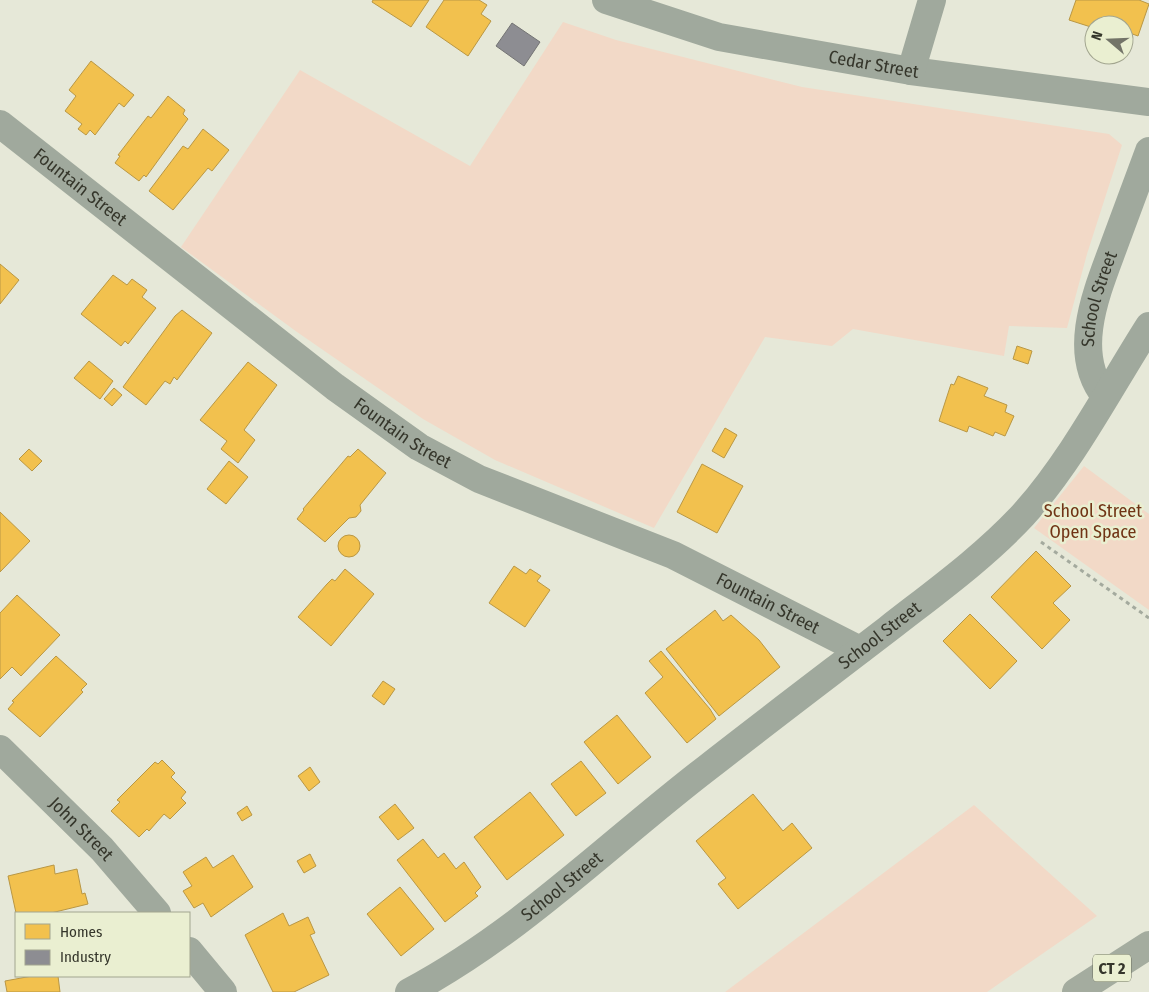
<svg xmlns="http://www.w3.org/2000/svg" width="1149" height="992" viewBox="0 0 1149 992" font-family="'Fira Sans Condensed',sans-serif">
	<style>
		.green { fill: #f2d9c7 }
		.homes { fill: #f2c14e; stroke: #b99744 }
		.industry { fill: #8d8d92; stroke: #737373 }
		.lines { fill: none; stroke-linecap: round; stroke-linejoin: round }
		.path { stroke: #a4aa9e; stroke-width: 3; stroke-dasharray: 4 4; stroke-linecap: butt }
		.minor { stroke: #a0a99d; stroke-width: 28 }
		.trunk { stroke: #a4ac9f; stroke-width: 28 }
		.labels { text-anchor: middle; stroke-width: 5; stroke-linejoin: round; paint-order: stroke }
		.shield { fill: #eaefd1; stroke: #6b6e5d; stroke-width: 1 }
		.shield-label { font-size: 16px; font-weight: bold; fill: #35362b }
		.street-label { font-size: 18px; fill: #35362b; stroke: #eaefd1 }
		.park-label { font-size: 18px; fill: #703415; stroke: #eaefd1 }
	</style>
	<rect width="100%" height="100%" fill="#e6e8d8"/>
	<path class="green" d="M 563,22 L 616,40 L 802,87 L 1109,134 L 1122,145 L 1087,254 L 1067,328 L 1009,326 L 1004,356 L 853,329 L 832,346 L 765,337 L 654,528 L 495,460 L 423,419 L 297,332 L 181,247 L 300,70 L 470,166 Z
		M 1084,466 L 1149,514 L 1149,610 L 1034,528 Z
		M 974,805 L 1097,916 L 987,992 L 725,992 Z"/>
	<path class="homes" d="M 373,0 L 429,0 L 411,27 L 372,2 Z
		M 444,0 L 479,0 L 487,5 L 481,14 L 491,21 L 468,56 L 426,27 Z
		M 1076,0 L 1139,0 L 1149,4 L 1138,36 L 1124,31 L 1124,25 L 1094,25 L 1094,28 L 1069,20 Z
		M 91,61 L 134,95 L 124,107 L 119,103 L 95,135 L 90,130 L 86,135 L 78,129 L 82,124 L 65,111 L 76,96 L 69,90 Z
		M 168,96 L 185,110 L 183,114 L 188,119 L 146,177 L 144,175 L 139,181 L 115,163 L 120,156 L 118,155 L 148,116 L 151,118 Z
		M 203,129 L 229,150 L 212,171 L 208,168 L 173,210 L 149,191 L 183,146 L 188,149 Z
		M 0,264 L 19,280 L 0,304 Z
		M 113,275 L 127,285 L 132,279 L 147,290 L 142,297 L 156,308 L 128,344 L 125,341 L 121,346 L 81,314 Z
		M 182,310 L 212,333 L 177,380 L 174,377 L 170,384 L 165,381 L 146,405 L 123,387 L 175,316 Z
		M 1017,346 L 1032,351 L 1028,364 L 1013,359 Z
		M 89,361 L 113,381 L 100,399 L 74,378 Z
		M 248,362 L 277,385 L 244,430 L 255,440 L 238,463 L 221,449 L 227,441 L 200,420 Z
		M 958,376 L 988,388 L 984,396 L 1007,405 L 1005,412 L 1014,416 L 1005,436 L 995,432 L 993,436 L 969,426 L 967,432 L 939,421 L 951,384 L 954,385 Z
		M 114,388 L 122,395 L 112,406 L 104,399 Z
		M 725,428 L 737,435 L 724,458 L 712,451 Z
		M 29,449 L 42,461 L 32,471 L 19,459 Z
		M 358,449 L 386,473 L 360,505 L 361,511 L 356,517 L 349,518 L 325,542 L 297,519 L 304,510 L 303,509 L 348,456 L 350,457 Z
		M 229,461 L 248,477 L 226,504 L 207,489 Z
		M 702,464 L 743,486 L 717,533 L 677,512 Z
		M 0,512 L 30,541 L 0,572 Z
		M338 546a11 11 0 1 1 22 0a11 11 0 1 1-22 0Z
		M 1036,551 L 1071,586 L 1053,603 L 1070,620 L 1042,649 L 991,597 Z
		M 514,566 L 526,574 L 530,569 L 541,576 L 537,581 L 550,590 L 525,627 L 489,603 Z
		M 345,569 L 374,594 L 331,646 L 298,617 L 327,584 L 332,579 L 335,581 Z
		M 17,595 L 60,635 L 21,676 L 12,667 L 0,679 L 0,613 Z
		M 715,610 L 723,621 L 731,615 L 759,640 L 780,667 L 719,716 L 666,649 Z
		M 970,614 L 1017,661 L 990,689 L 943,641 Z
		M 661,651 L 710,709 L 716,719 L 687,743 L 645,693 L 663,677 L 649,661 Z
		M 56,656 L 87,684 L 81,690 L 83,692 L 40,737 L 8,709 L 14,702 L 12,701 Z
		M 383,681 L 395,689 L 384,705 L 372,696 Z
		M 617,715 L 651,757 L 618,784 L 584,742 Z
		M 162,760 L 175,773 L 171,777 L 186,792 L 181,798 L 186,803 L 170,819 L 164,814 L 149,831 L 147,829 L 139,837 L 111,811 L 120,802 L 117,800 L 155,762 L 158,764 Z
		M 581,761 L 606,793 L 576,816 L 551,784 Z
		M 310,767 L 320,782 L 309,791 L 298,776 Z
		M 530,792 L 564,835 L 507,880 L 474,837 Z
		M 753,794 L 783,831 L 792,823 L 812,848 L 738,909 L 718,884 L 726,878 L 696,841 Z
		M 395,804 L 414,828 L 398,840 L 379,817 Z
		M 247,806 L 252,815 L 242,821 L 237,813 Z
		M 423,839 L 438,858 L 444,853 L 456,869 L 464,862 L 481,887 L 475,893 L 478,896 L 445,922 L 397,860 Z
		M 310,854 L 316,866 L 304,873 L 297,861 Z
		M 233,855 L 253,887 L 211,917 L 203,903 L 194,908 L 183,891 L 192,886 L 183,872 L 206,857 L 213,868 Z
		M 54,865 L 55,874 L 77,869 L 82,894 L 85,893 L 88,904 L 51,913 L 16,913 L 8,876 Z
		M 400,887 L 434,929 L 401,956 L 367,914 Z
		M 283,913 L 289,926 L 308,917 L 315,933 L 310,935 L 329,975 L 294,992 L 273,992 L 245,935 Z
		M 32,976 L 58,976 L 60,992 L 7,992 L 5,981 Z"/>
	<path class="industry" d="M 512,23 L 540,42 L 524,66 L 496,46 Z"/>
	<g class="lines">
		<path class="path" d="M 1041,542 L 1149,618"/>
		<g class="minor">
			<path id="s1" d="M 606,0 L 719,37 L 911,71 L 1149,102"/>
			<path d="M 911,71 L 932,0"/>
			<path id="s2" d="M 0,124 L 335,387 L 419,447 L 479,479 L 673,555 L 860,650"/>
			<path id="s3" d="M 1105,396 C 1069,351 1099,287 1116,240 C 1127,210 1138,180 1149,151"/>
			<path id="s4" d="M 0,749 L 102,849 L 157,913"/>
			<path d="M 189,951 L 223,992"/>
			<path id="s5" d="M 409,992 C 520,933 608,844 707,768 C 767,721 828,675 888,629 C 934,593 983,558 1023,515 C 1072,461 1110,387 1149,326"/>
		</g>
		<path class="trunk" d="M 1076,992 L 1149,945"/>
	</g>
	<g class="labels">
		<rect class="shield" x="1093" y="954.5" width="38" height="27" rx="4"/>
		<g class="shield-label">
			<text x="1112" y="974">CT 2</text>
		</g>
		<g class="street-label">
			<text dy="6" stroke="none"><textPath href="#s1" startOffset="276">Cedar Street</textPath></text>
			<text dy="6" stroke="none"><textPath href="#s2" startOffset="102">Fountain Street</textPath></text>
			<text dy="6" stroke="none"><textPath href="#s3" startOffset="102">School Street</textPath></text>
			<text dy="6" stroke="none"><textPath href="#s2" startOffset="508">Fountain Street</textPath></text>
			<text dy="6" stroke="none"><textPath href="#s2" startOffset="912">Fountain Street</textPath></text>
			<text dy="6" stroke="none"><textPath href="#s5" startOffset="591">School Street</textPath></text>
			<text dy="6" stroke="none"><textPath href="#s4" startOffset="114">John Street</textPath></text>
			<text dy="6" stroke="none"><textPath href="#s5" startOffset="186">School Street</textPath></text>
		</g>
		<g class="park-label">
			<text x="1093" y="517">School Street<tspan x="1093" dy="21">Open Space</tspan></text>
		</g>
	</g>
	<rect x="15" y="912" width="175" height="65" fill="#eaefd1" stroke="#a2a58f"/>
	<rect x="25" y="924" width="25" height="15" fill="#f2c14e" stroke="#a2a58f"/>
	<text x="60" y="937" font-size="15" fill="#35362b">Homes</text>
	<rect x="25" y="950" width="25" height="15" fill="#8d8d92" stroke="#a2a58f"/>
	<text x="60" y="962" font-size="15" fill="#35362b">Industry</text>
	<g transform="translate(1109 40) rotate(289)"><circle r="24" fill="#eaefd1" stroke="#a2a58f"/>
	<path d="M0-4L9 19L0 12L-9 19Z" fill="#737468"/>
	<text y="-8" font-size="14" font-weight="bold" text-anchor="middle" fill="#35362b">N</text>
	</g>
</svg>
